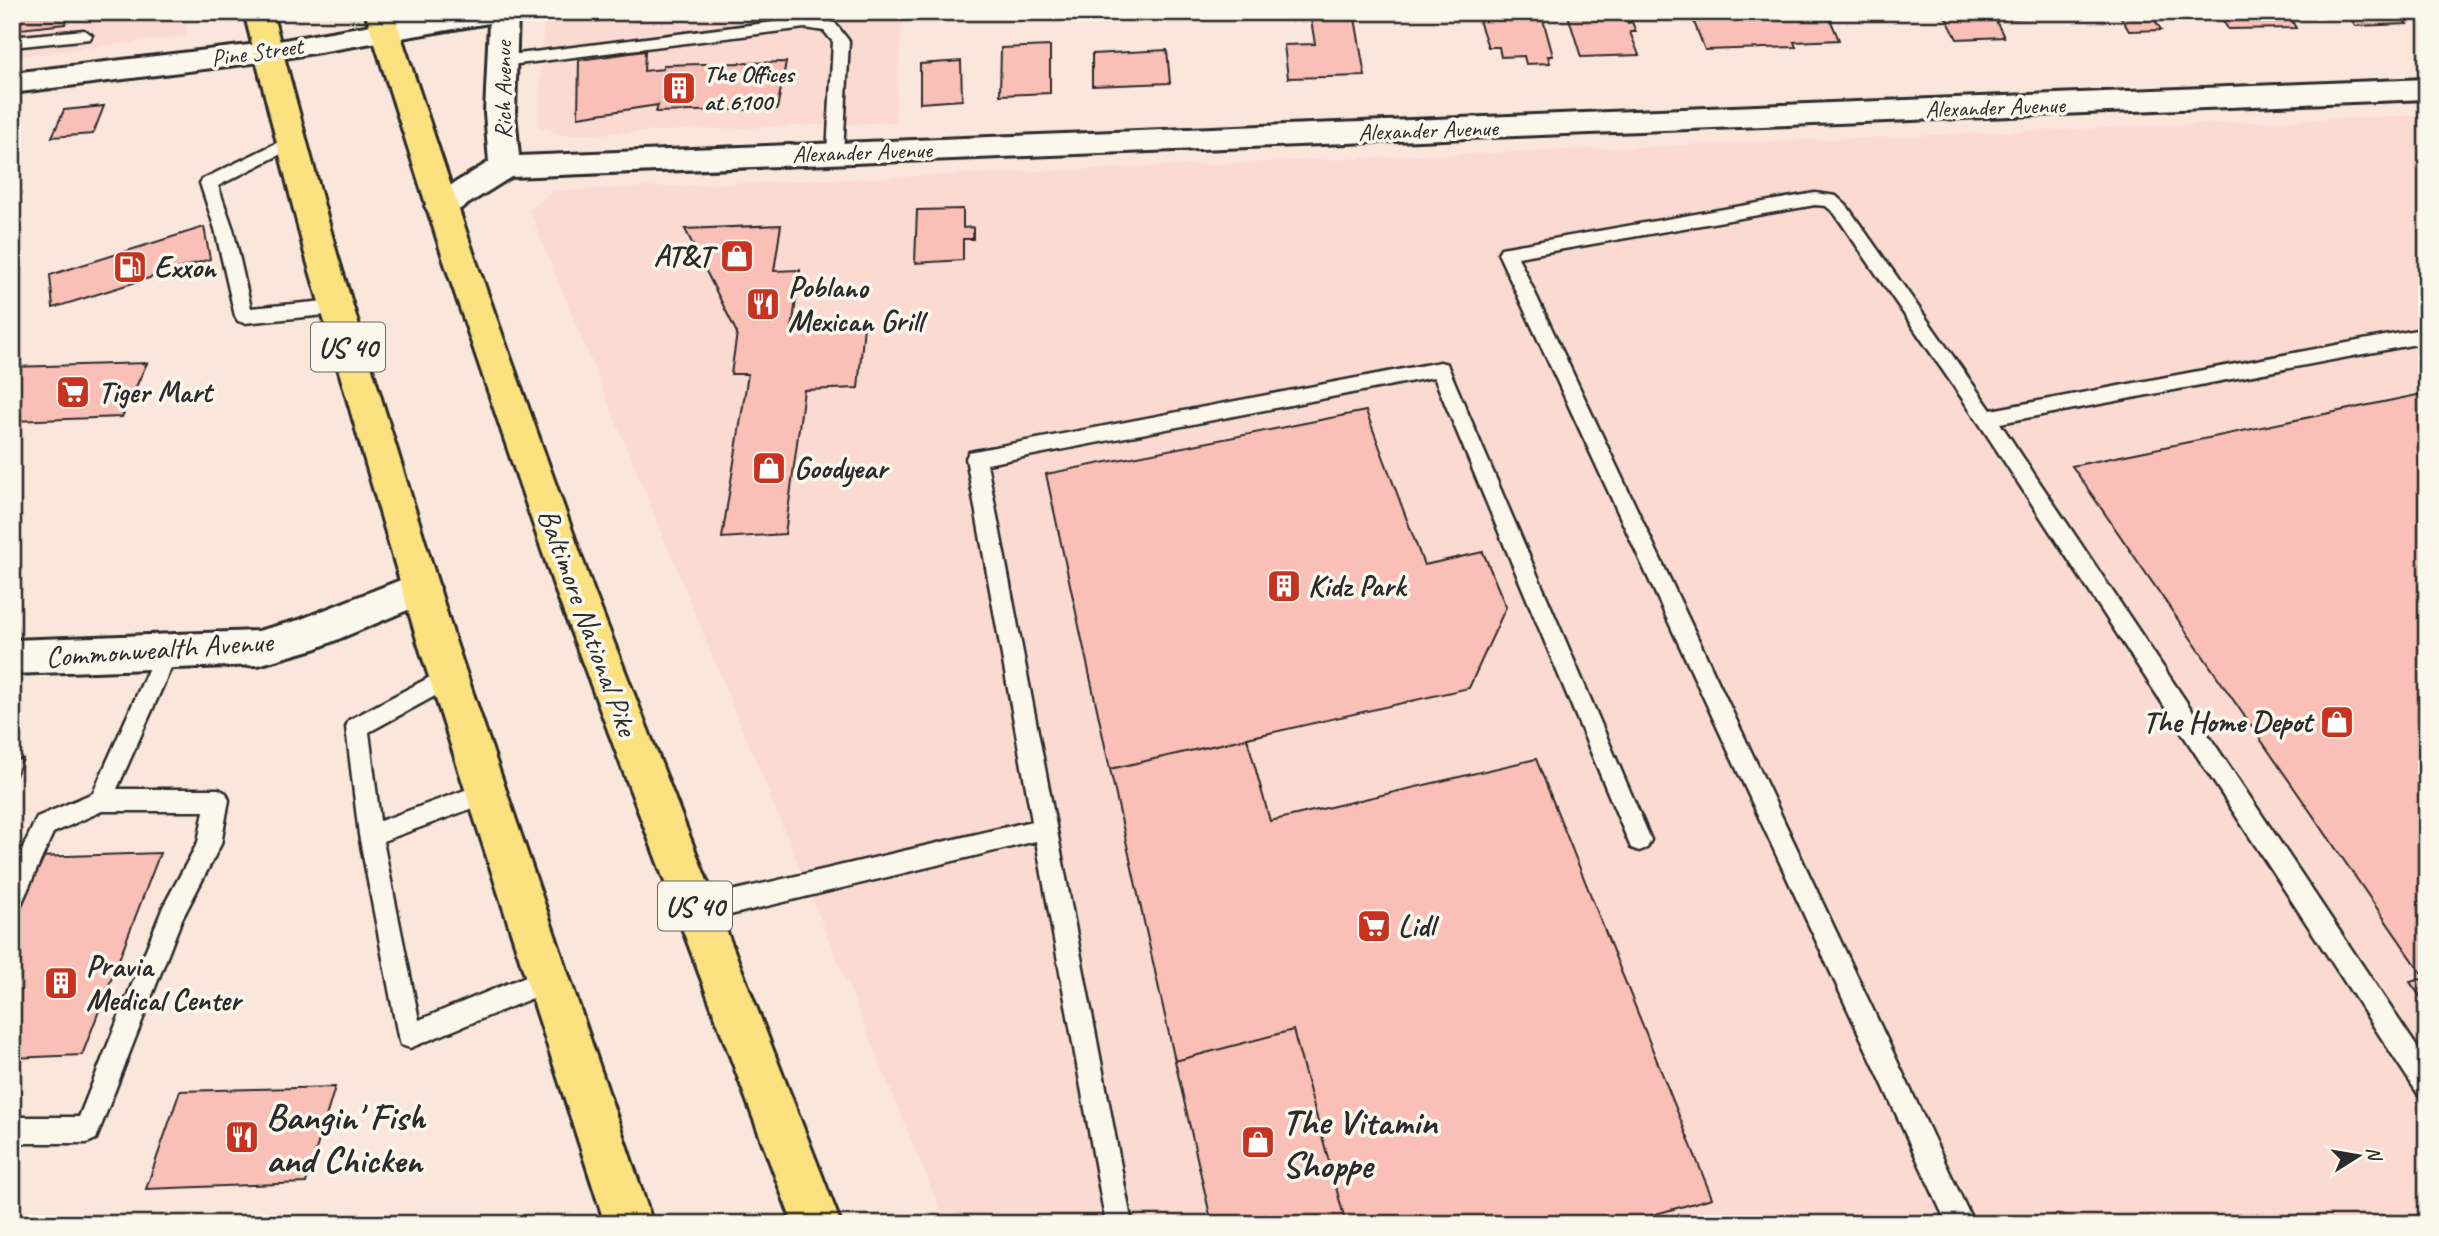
<svg xmlns="http://www.w3.org/2000/svg" width="2439" height="1236" viewBox="0 0 2439 1236" font-family="Caveat,sans-serif">
	<style>
		.built { fill: #fbdad1 }
		.building { fill: #fabfb6; stroke: #2b2b2b; stroke-width: 2 }
		.lines { fill: none; stroke-linecap: round; stroke-linejoin: round }
		.service-casing { stroke: #2b2b2b; stroke-width: 5 }
		.minor-casing { stroke: #2b2b2b; stroke-width: 6 }
		.primary-casing { stroke: #2b2b2b; stroke-width: 6 }
		.service { fill: #fbf7ec; fill-rule: evenodd }
		.minor { fill: #fbf7ec; fill-rule: evenodd }
		.primary { fill: #fbe180; fill-rule: evenodd }
		.labels { text-anchor: middle; stroke-width: 7; stroke-linejoin: round; paint-order: stroke }
		.far-street-label { font-size: 24px; fill: #2b2b2b; stroke: #fbf7ec }
		.far-poi-label { font-size: 24px; font-weight: bold; fill: #2b2b2b; stroke: #fbf7ec; text-anchor: start }
		.shield { fill: #fbf7ec; stroke: #696865; stroke-width: 2 }
		.shield-label { font-size: 28px; font-weight: bold; fill: #2b2b2b }
		.poi-label { font-size: 30px; font-weight: bold; fill: #2b2b2b; stroke: #fbf7ec; text-anchor: start }
		.street-label { font-size: 30px; fill: #2b2b2b; stroke: #fbf7ec }
		.near-poi-label { font-size: 37px; font-weight: bold; fill: #2b2b2b; stroke: #fbf7ec; text-anchor: start }
	</style>
	<rect width="100%" height="100%" fill="#fbe6dc"/>
	<filter id="ink" filterUnits="userSpaceOnUse"><feTurbulence type="fractalNoise" baseFrequency=".0143" numOctaves="2"/><feDisplacementMap in="SourceGraphic" scale="14" xChannelSelector="R" yChannelSelector="G"/><feConvolveMatrix kernelMatrix="1 2 1 2 8 2 1 2 1" color-interpolation-filters="sRGB"/></filter>
	<g filter="url(#ink)">
		<path class="built" d="M 12,12 L 190,12 L 185,36 L 12,57 Z
			M 544,12 L 979,12 L 902,22 L 895,122 L 563,135 L 538,126 Z
			M 2427,115 L 2427,1224 L 946,1224 L 529,210 L 553,191 Z"/>
		<path class="building" d="M 12,12 L 70,12 L 65,24 L 12,30 Z
			M 595,12 L 659,12 L 595,21 Z
			M 1476,12 L 1541,12 L 1553,56 L 1548,56 L 1550,63 L 1526,64 L 1524,56 L 1501,57 L 1499,47 L 1488,47 Z
			M 1567,12 L 1629,12 L 1631,19 L 1627,19 L 1628,23 L 1632,22 L 1636,32 L 1630,32 L 1639,55 L 1581,57 Z
			M 1690,12 L 1827,12 L 1839,40 L 1794,42 L 1796,47 L 1705,50 Z
			M 1943,12 L 2056,12 L 2059,17 L 1995,19 L 2004,37 L 1957,39 Z
			M 2098,12 L 2150,12 L 2161,30 L 2129,31 L 2119,14 L 2099,15 Z
			M 2218,12 L 2287,12 L 2296,28 L 2228,29 Z
			M 2345,12 L 2397,12 L 2407,24 L 2356,26 Z
			M 1355,18 L 1365,76 L 1288,78 L 1284,45 L 1315,44 L 1311,20 Z
			M 1050,46 L 1050,93 L 1000,95 L 1001,48 Z
			M 1167,50 L 1170,83 L 1092,86 L 1092,54 Z
			M 645,51 L 644,71 L 663,69 L 663,65 L 786,62 L 777,109 L 656,112 L 658,105 L 578,117 L 579,60 Z
			M 961,61 L 962,100 L 920,103 L 920,64 Z
			M 104,106 L 93,134 L 52,137 L 64,110 Z
			M 963,209 L 963,228 L 973,227 L 973,239 L 963,239 L 963,260 L 915,263 L 917,210 Z
			M 781,225 L 774,271 L 800,270 L 792,329 L 864,326 L 858,388 L 804,390 L 785,534 L 722,538 L 748,374 L 731,374 L 737,333 L 685,229 Z
			M 204,227 L 210,259 L 53,308 L 50,275 Z
			M 147,363 L 122,417 L 12,421 L 12,367 Z
			M 2427,393 L 2427,1006 L 2410,982 L 2425,978 L 2072,466 Z
			M 1366,411 L 1424,565 L 1483,552 L 1506,607 L 1469,688 L 1110,769 L 1046,474 Z
			M 1247,738 L 1270,821 L 1536,759 L 1712,1198 L 1621,1224 L 1346,1224 L 1293,1030 L 1175,1061 L 1110,769 Z
			M 23,759 L 12,785 L 12,760 Z
			M 160,853 L 82,1055 L 12,1058 L 12,911 L 36,857 Z
			M 1293,1030 L 1346,1224 L 1212,1224 L 1175,1061 Z
			M 335,1087 L 306,1183 L 146,1189 L 180,1091 Z"/>
		<g class="lines">
			<g class="service-casing">
				<path id="service" d="M 805,18 L 835,23 L 849,41 L 843,154 L 835,160 L 827,154 L 833,42 L 824,31 L 805,28 L 502,66 L 494,61 L 502,56 Z
					M 84,30 L 92,35 L 90,39 L 12,47 L 12,37 Z
					M 291,136 L 299,142 L 297,146 L 218,186 L 233,229 L 251,308 L 336,300 L 342,302 L 345,307 L 342,312 L 336,314 L 244,323 L 238,321 L 235,316 L 215,229 L 200,183 L 203,179 Z
					M 1815,193 L 1836,196 L 1847,206 L 1991,410 L 2427,328 L 2427,342 L 2000,423 L 2427,1062 L 2427,1098 L 2418,1094 L 1979,423 L 1835,214 L 1826,206 L 1815,205 L 1518,257 L 1974,1224 L 1947,1224 L 1498,253 L 1501,248 L 1507,247 Z
					M 1440,362 L 1447,364 L 1449,369 L 1651,840 L 1647,848 L 1639,851 L 1631,848 L 1434,377 L 987,464 L 1132,1224 L 1106,1224 L 1036,841 L 697,923 L 689,919 L 685,911 L 689,903 L 697,899 L 1032,821 L 966,458 L 969,452 Z
					M 167,643 L 175,645 L 178,652 L 117,789 L 218,789 L 226,793 L 229,800 L 221,844 L 181,921 L 96,1139 L 87,1143 L 12,1143 L 12,1117 L 79,1117 L 163,907 L 198,842 L 204,811 L 102,811 L 53,833 L 20,907 L 12,910 L 12,872 L 37,817 L 93,793 L 159,645 Z
					M 449,667 L 457,670 L 460,677 L 457,684 L 369,732 L 380,821 L 487,782 L 495,786 L 498,793 L 495,800 L 383,841 L 419,1020 L 548,967 L 557,970 L 560,979 L 557,988 L 410,1048 L 401,1045 L 398,1036 L 359,835 L 346,727 L 349,720 Z"/>
			</g>
			<g class="minor-casing">
				<path id="minor" d="M 446,12 L 518,12 L 515,113 L 519,156 L 2427,79 L 2427,99 L 511,177 L 452,214 L 441,217 L 430,214 L 425,206 L 430,198 L 489,162 L 485,113 L 489,23 L 267,61 L 12,93 L 12,73 L 267,43 Z
					M 421,572 L 434,577 L 440,588 L 434,599 L 317,648 L 258,665 L 12,674 L 12,640 L 258,631 L 299,620 Z"/>
			</g>
			<g class="primary-casing">
				<path id="primary" d="M 244,12 L 272,12 L 337,254 L 455,640 L 653,1224 L 605,1224 L 417,640 L 305,254 Z
					M 365,12 L 393,12 L 476,261 L 593,589 L 841,1224 L 793,1224 L 555,589 L 444,261 Z"/>
			</g>
			<use href="#service" class="service"/>
			<use href="#minor" class="minor"/>
			<use href="#primary" class="primary"/>
		</g>
	</g>
	<defs>
		<g id="building-square" transform="scale(1.75)"><rect x="-9" y="-9" width="18" height="18" rx="4" fill="#c8321e" stroke="#fbf7ec"/><path d="M-4-6H4V6H1V3H-1V6H-4ZM-2.5-4.3h1.7v1.8h-1.7ZM.8-4.3h1.7v1.8H.8ZM-2.5-1h1.7V.8h-1.7ZM.8-1h1.7V.8H.8Z" fill="#fff"/></g>
		<g id="shop-square" transform="scale(1.75)"><rect x="-9" y="-9" width="18" height="18" rx="4" fill="#c8321e" stroke="#fbf7ec"/><path d="M-5-2.5h2.3a2.7 3.5 0 0 1 5.4 0H5L5.5 6h-11ZM-1.5-2.5h3a1.5 2.3 0 0 0-3 0Z" fill="#fff"/></g>
		<g id="fuel-square" transform="scale(1.75)"><rect x="-9" y="-9" width="18" height="18" rx="4" fill="#c8321e" stroke="#fbf7ec"/><path d="M-5.5-6h7V0h2V4h1.3V-2.5L3-4.5l.8-.8L6-3V5H2.5V1h-1V6h-7ZM-4.2-4.7v3.2H.2V-4.7Z" fill="#fff"/></g>
		<g id="restaurant-square" transform="scale(1.75)"><rect x="-9" y="-9" width="18" height="18" rx="4" fill="#c8321e" stroke="#fbf7ec"/><path d="M-5-6h1v4h1v-4h1v4h1v-4h1v5L-1.5 .5V6h-2V.5L-5-1ZM5-6V6H3V1.5H1.5Q1.5-4 5-6Z" fill="#fff"/></g>
		<g id="supermarket-square" transform="scale(1.75)"><rect x="-9" y="-9" width="18" height="18" rx="4" fill="#c8321e" stroke="#fbf7ec"/><path d="M-6-5.5h2.5l.6 2H6L4.5 2H-2.5L-4.4-4H-6ZM-1.5 3.2a1.3 1.3 0 1 0 .1 0ZM3 3.2a1.3 1.3 0 1 0 .1 0Z" fill="#fff"/></g>
	</defs>
	<g fill-rule="evenodd">
		<use href="#building-square" x="679" y="88"/>
		<use href="#shop-square" x="737" y="256"/>
		<use href="#fuel-square" x="130" y="267"/>
		<use href="#restaurant-square" x="763" y="304"/>
		<use href="#supermarket-square" x="73" y="392"/>
		<use href="#shop-square" x="769" y="468"/>
		<use href="#building-square" x="1284" y="586"/>
		<use href="#shop-square" x="2337" y="722"/>
		<use href="#supermarket-square" x="1374" y="926"/>
		<use href="#building-square" x="61" y="983"/>
		<use href="#restaurant-square" x="242" y="1137"/>
		<use href="#shop-square" x="1258" y="1142"/>
	</g>
	<g class="labels">
		<g class="far-street-label">
			<text transform="translate(257 52) rotate(-8)" y="8">Pine Street</text>
			<text transform="translate(503 90) rotate(-90)" y="8">Rich Avenue</text>
			<text transform="translate(1995 107) rotate(-2)" y="8">Alexander Avenue</text>
			<text transform="translate(1428 130) rotate(-2)" y="8">Alexander Avenue</text>
			<text transform="translate(862 152) rotate(-2)" y="8">Alexander Avenue</text>
		</g>
		<g class="far-poi-label">
			<text x="704" y="82">The Offices<tspan x="704" dy="28">at 6100</tspan></text>
		</g>
		<g class="shield">
			<rect x="311" y="322.5" width="74" height="49" rx="5"/>
			<rect x="658" y="881.5" width="74" height="49" rx="5"/>
		</g>
		<g class="shield-label">
			<text x="348" y="357">US 40</text>
			<text x="695" y="916">US 40</text>
		</g>
		<g class="poi-label">
			<text x="712" y="266" text-anchor="end">AT&amp;T</text>
			<text x="154" y="277">Exxon</text>
			<text x="788" y="297">Poblano<tspan x="788" dy="34">Mexican Grill</tspan></text>
			<text x="98" y="402">Tiger Mart</text>
			<text x="794" y="478">Goodyear</text>
			<text x="1308" y="596">Kidz Park</text>
			<text x="2312" y="732" text-anchor="end">The Home Depot</text>
			<text x="1398" y="936">Lidl</text>
			<text x="86" y="976">Pravia<tspan x="86" dy="34">Medical Center</tspan></text>
		</g>
		<g class="street-label">
			<text transform="translate(588 622) rotate(70)" y="10">Baltimore National Pike</text>
			<text transform="translate(159 649) rotate(-4)" y="10">Commonwealth Avenue</text>
		</g>
		<g class="near-poi-label">
			<text x="266" y="1129">Bangin' Fish<tspan x="266" dy="43">and Chicken</tspan></text>
			<text x="1282" y="1134">The Vitamin<tspan x="1282" dy="43">Shoppe</tspan></text>
		</g>
	</g>
	<rect width="2439" height="1236" fill="none" stroke="#fbf7ec" stroke-width="42"/>
	<rect x="21" y="21" width="2397" height="1194" fill="none" stroke="#2b2b2b" stroke-width="2.5" filter="url(#ink)"/>
	<g transform="translate(2358 1156) rotate(79)" stroke="#fbf7ec" stroke-width="5" paint-order="stroke">
	<path d="M0-5L12 26L0 18L-12 26Z" fill="#2b2b2b"/>
	<text y="-10" font-size="19" font-weight="bold" text-anchor="middle" fill="#2b2b2b">N</text>
	</g>
</svg>
